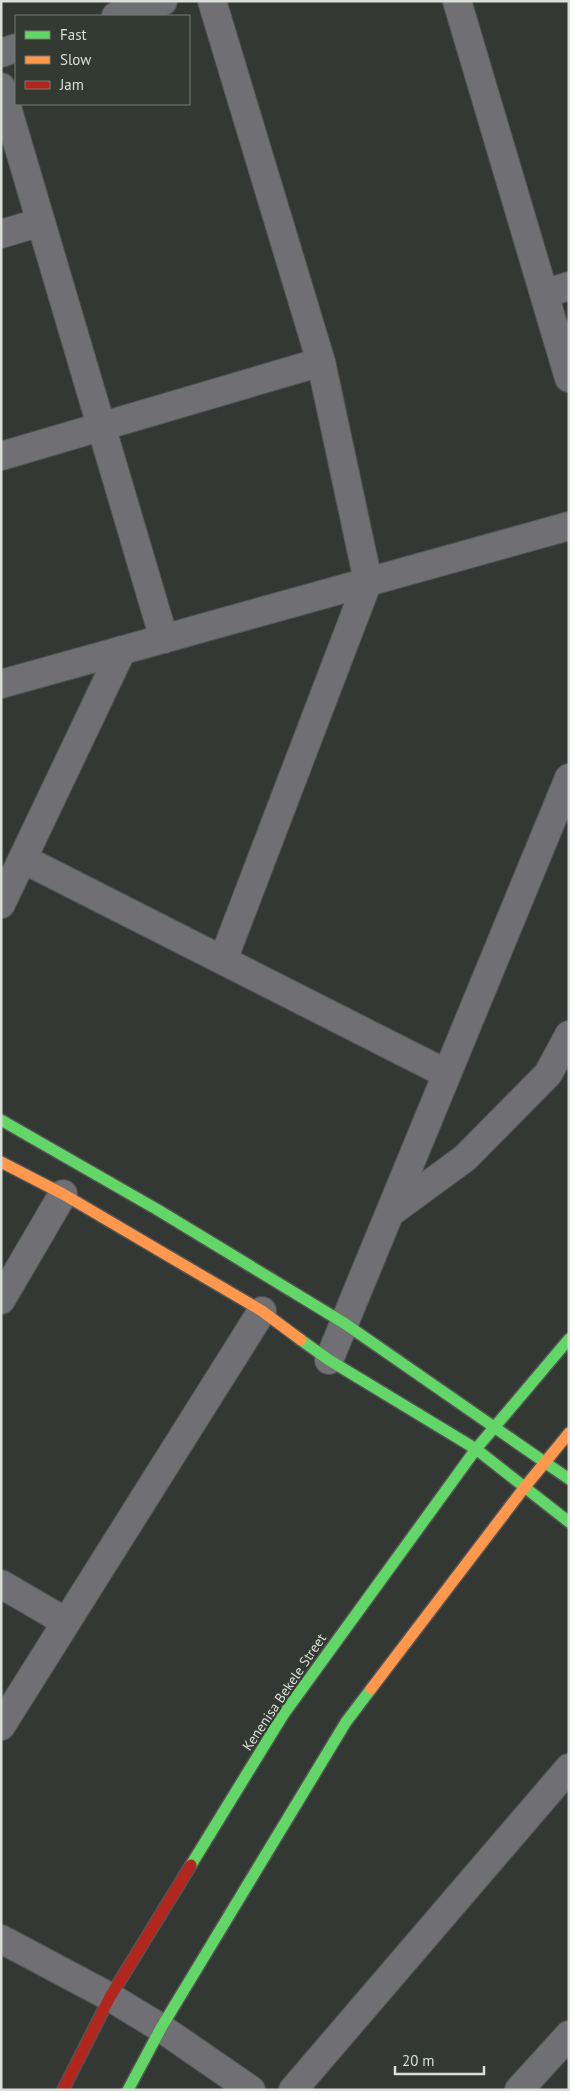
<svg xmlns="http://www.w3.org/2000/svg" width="570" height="2091" viewBox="0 0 570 2091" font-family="'PT Sans',sans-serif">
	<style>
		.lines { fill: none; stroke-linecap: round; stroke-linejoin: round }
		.street-casing { stroke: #535553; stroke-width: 30 }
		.fast-casing { stroke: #535553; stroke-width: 14 }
		.slow-casing { stroke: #535553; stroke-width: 14 }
		.jam-casing { stroke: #535553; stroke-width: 14 }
		.street { stroke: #706f74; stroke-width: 28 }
		.fast { stroke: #63d668; stroke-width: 11 }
		.slow { stroke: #ff974d; stroke-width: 11 }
		.jam { stroke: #b3261e; stroke-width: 11 }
		.labels { text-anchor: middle; stroke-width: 4.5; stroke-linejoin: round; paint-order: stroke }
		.street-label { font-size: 14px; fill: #dbdfda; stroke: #333a32 }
	</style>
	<rect width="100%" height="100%" fill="#343834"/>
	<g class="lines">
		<g class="street-casing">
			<path id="street" d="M 212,1 L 321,362 L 368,581 L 223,960
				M 457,1 L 569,378
				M 116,16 L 163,1
				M 1,53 L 16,48
				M 1,87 L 164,639
				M 1,234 L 41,222
				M 544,294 L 569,286
				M 1,456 L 321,362
				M 1,684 L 569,526
				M 23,859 L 447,1074
				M 1,904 L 122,650
				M 390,1213 L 465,1158 L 548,1074 L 569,1035
				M 1,1300 L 63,1194
				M 329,1360 L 569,778
				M 1,1584 L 66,1622
				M 1,1726 L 262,1311
				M 1,1939 L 110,1997 L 161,2028 L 251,2090
				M 293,2090 L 569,1768
				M 519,2090 L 569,2035"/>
		</g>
		<g class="fast-casing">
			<path id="fast" d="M 1,1120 L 158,1210 L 344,1323 L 569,1479
				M 301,1340 L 329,1360 L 476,1449 L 569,1522
				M 191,1865 L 283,1715 L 476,1449 L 569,1339
				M 128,2090 L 161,2028 L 346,1722 L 371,1689"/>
		</g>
		<g class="slow-casing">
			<path id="slow" d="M 1,1162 L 63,1194 L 262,1311 L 301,1340
				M 371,1689 L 524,1488 L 569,1433"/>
		</g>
		<g class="jam-casing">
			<path id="jam" d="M 63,2090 L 110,1997 L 191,1865"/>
		</g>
		<use href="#street" class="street"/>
		<use href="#fast" class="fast"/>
		<use href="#slow" class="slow"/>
		<use href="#jam" class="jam"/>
	</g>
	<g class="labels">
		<g class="street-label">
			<text transform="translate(284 1692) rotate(-56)" y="5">Kenenisa Bekele Street</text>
		</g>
	</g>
	<rect width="570" height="2091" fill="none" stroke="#dbdfda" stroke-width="5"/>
	<rect x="15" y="15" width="175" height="90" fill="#333a32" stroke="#767c75"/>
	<rect x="25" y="31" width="25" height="8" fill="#63d668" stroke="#767c75"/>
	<text x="60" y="40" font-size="15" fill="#dbdfda">Fast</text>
	<rect x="25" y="56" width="25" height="8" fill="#ff974d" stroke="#767c75"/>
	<text x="60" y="65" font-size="15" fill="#dbdfda">Slow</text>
	<rect x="25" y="81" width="25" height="8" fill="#b3261e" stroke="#767c75"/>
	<text x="60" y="90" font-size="15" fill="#dbdfda">Jam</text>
	<path d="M395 2066v8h89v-8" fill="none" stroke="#dbdfda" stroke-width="2.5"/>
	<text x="402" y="2066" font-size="15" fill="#dbdfda" stroke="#333a32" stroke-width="4" paint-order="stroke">20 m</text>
</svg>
